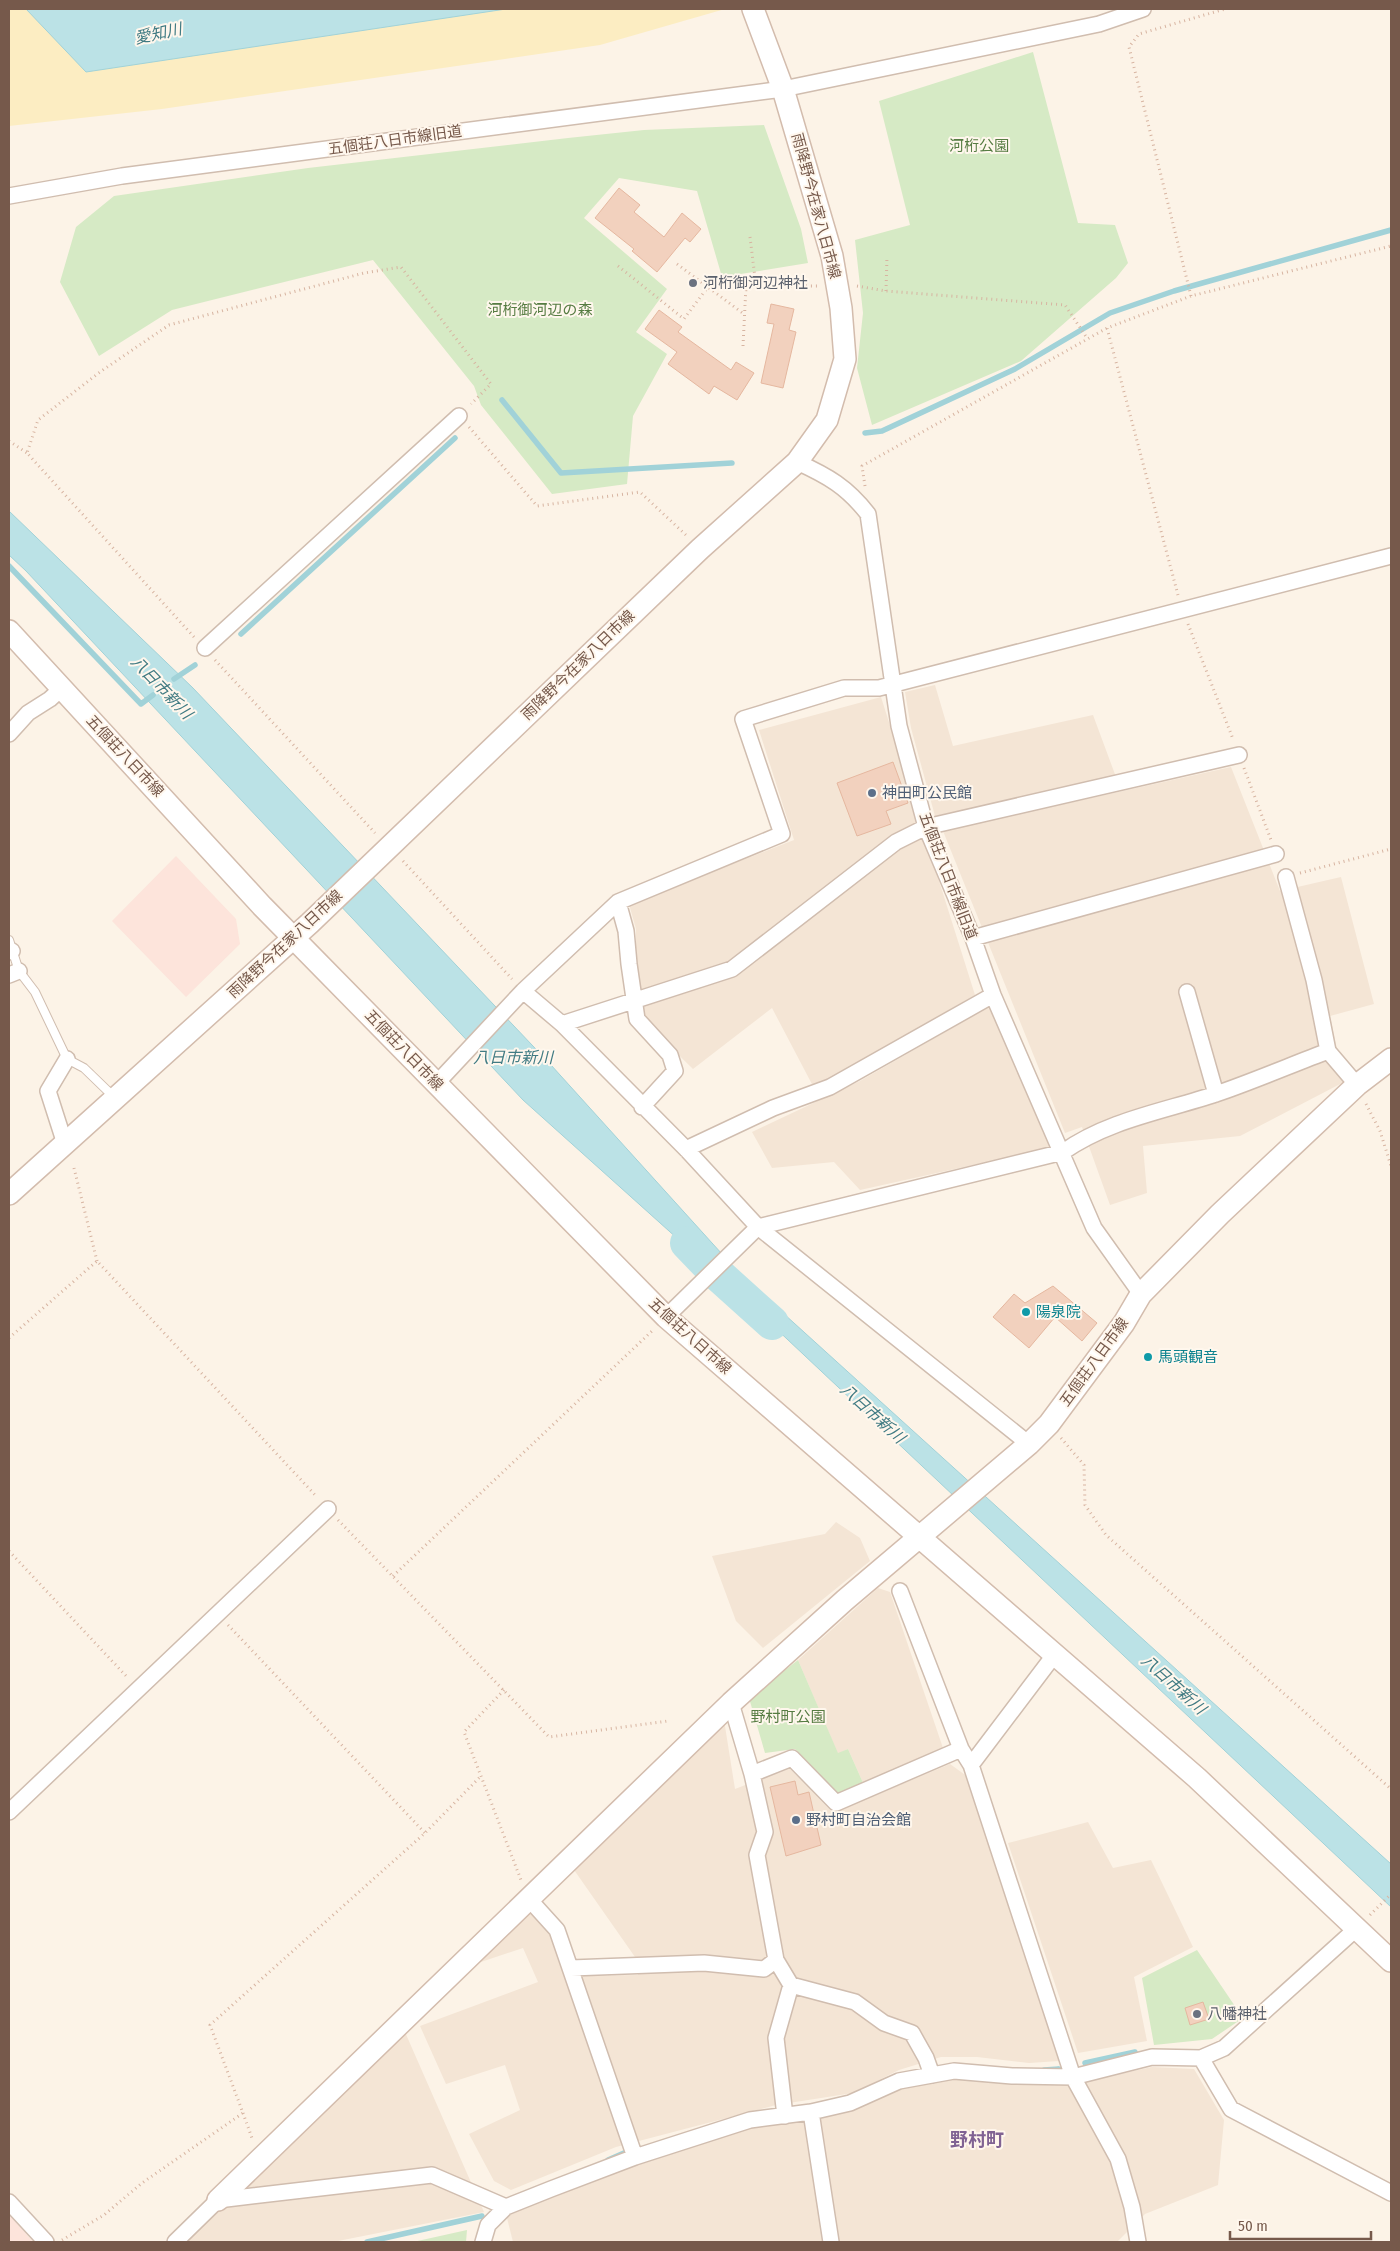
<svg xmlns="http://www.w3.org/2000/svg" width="1400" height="2251" viewBox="0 0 1400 2251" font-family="'Fira Sans Condensed','Noto Sans JP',sans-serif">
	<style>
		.residential { fill: #f4e5d5 }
		.commercial { fill: #fde4db }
		.green { fill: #d6eac5 }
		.sand { fill: #fcedc2 }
		.water { fill: #bbe2e6; stroke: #a1d2d8 }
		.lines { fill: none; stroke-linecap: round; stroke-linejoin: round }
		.stream { stroke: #a1d2d8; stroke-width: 5.5 }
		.river { stroke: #bbe2e6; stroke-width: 34 }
		.building { fill: #f2d1be; stroke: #e5b79f }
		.lane-casing { stroke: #d0bdaf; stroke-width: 10 }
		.street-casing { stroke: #d0bdaf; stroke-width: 18 }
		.secondary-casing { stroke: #d3bcad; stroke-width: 24 }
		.path { stroke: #d7b4a1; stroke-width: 3; stroke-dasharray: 1 4; stroke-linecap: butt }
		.lane { stroke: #fff; stroke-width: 8 }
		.street { stroke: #fff; stroke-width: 15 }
		.secondary { stroke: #fff; stroke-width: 21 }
		.worship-dot { fill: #6b7280; stroke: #fff7ed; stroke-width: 2 }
		.service-dot { fill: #5c6f8a; stroke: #fff7ed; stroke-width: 2 }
		.culture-dot { fill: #0f9aa8; stroke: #fff7ed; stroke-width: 2 }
		.labels { text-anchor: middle; stroke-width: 4; stroke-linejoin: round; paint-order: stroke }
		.street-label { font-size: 15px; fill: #76594b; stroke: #fff7ed }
		.park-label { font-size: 15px; fill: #567c42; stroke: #fff7ed }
		.worship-label { font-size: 15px; fill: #5b616d; stroke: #fff7ed; text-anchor: start }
		.service-label { font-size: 15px; fill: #4e5e75; stroke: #fff7ed; text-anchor: start }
		.culture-label { font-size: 15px; fill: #0d838f; stroke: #fff7ed; text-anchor: start }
		.water-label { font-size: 16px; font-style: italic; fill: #417b83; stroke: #fff7ed }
		.quarter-label { font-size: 18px; font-weight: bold; fill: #816393; stroke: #fff7ed }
	</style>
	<rect width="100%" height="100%" fill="#fcf3e7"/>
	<path class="residential" d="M 935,685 L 953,746 L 1093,715 L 1116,777 L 935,816 L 911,728 L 905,692 Z
		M 881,697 L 975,995 L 814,1088 L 772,1008 L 693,1069 L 646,1023 L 636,996 L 636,929 L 629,904 L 794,840 L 759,730 Z
		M 1231,767 L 1280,891 L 1341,877 L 1374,1004 L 1330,1016 L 1344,1082 L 1240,1136 L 1143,1146 L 1147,1193 L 1110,1205 L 1082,1127 L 1065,1133 L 943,831 Z
		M 992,1005 L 1050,1148 L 860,1190 L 834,1162 L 772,1168 L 752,1132 L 860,1081 Z
		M 836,1522 L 860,1538 L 870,1561 L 763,1648 L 736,1621 L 712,1556 L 825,1534 Z
		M 878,1588 L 890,1592 L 944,1751 L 864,1785 L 848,1749 L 838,1754 L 798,1660 Z
		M 724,1720 L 735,1789 L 789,1768 L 833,1813 L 950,1764 L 968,1777 L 1059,2061 L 1029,2063 L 977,2057 L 941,2057 L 899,2070 L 853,2093 L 776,2105 L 616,2147 L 511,2190 L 494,2181 L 469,2134 L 520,2110 L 505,2065 L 446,2084 L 420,2026 L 538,1982 L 523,1948 L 469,1966 L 531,1907 L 551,1929 L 567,1976 L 638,1975 L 635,1957 L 572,1867 Z
		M 1088,1822 L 1113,1868 L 1151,1860 L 1193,1947 L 1134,1977 L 1147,2041 L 1078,2053 L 1008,1843 Z
		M 401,2023 L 484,2212 L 333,2242 L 187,2242 Z
		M 1152,2067 L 1194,2069 L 1224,2120 L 1218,2185 L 1145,2214 L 1117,2242 L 513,2242 L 506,2214 L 625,2165 L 749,2125 L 953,2076 L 1068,2085 Z"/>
	<path class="commercial" d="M 176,856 L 236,919 L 240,944 L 186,997 L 112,921 Z
		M 9,2214 L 33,2242 L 9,2242 Z"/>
	<path class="green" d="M 1033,52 L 1078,223 L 1115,225 L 1128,263 L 1116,278 L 1021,361 L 872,425 L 857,368 L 863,313 L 855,240 L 910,225 L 879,101 Z
		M 764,125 L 801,229 L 808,263 L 722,277 L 697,191 L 619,178 L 584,218 L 667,289 L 636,332 L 667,354 L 633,416 L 627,484 L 552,494 L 481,405 L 474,386 L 373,260 L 172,310 L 99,356 L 60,282 L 76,227 L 114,196 L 308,168 L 568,138 L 644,130 Z
		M 798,1660 L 838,1753 L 848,1749 L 864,1785 L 840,1795 L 795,1749 L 765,1753 L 749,1698 Z
		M 1197,1950 L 1243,2018 L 1212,2039 L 1154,2045 L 1142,1978 Z
		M 467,2230 L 466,2242 L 413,2242 Z"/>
	<path class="sand" d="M 9,9 L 725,9 L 600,45 L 162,109 L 9,126 Z"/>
	<path class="water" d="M 26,9 L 506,9 L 86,72 Z
		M 9,511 L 193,688 L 551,1065 L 741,1275 L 1391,1864 L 1391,1907 L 737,1292 L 523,1100 L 26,571 L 9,555 Z"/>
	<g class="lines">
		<path class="stream" d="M 502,400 L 561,473 L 732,463
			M 865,433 L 882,431 L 1015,369 L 1110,313 L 1174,291 L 1391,230
			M 9,566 L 141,704 L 153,695
			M 241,634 L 455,438
			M 174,679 L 195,665
			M 1085,2063 L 1135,2052
			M 1044,2070 L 1059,2069 L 1054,2070
			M 608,2160 L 624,2153
			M 367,2242 L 482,2216"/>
		<path class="river" d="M 687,1243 L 712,1269 L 772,1323"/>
	</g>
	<path class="building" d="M 619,188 L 640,205 L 634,212 L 664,237 L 682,213 L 701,229 L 690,242 L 685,238 L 657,272 L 632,251 L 634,249 L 595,218 Z
		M 771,304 L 794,309 L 789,330 L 796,332 L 783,388 L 761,383 L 774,324 L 767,323 Z
		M 659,310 L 682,327 L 678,332 L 731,370 L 736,362 L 754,373 L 737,400 L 714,386 L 709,394 L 668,364 L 677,352 L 645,329 Z
		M 893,762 L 908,803 L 886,811 L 891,824 L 857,836 L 837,783 Z
		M 1053,1286 L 1097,1323 L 1082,1341 L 1055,1317 L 1029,1348 L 993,1317 L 1014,1294 L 1025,1303 Z
		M 795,1781 L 798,1795 L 809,1792 L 821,1845 L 786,1856 L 770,1787 Z
		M 1203,2002 L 1209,2019 L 1190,2025 L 1185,2008 Z"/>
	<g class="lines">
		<g class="lane-casing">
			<path id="lane" d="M 9,940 L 19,971 L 35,992 L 67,1059 L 84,1068 L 114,1097"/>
		</g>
		<g class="street-casing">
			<path id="street" d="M 9,196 L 122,176 L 783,89 L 1099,24 L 1143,9
				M 797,462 C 828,476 847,487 868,514 L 899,726 L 926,827 L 973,938 L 993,995 L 1094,1228 L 1141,1294
				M 205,648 L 459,416
				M 9,734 L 28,713 L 50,699 L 62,688
				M 618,902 L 626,931 L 629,964 L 637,1019 L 670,1055 L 675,1071 L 642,1107
				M 973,938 L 1276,854
				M 9,952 L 12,951
				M 9,975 L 19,971
				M 523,991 L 562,1024 L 686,1149 L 758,1227 L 1029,1444
				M 1187,992 L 1216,1094
				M 562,1024 L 732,969 L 896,842 L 926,827 L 1239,755
				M 1328,1051 L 1357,1085
				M 436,1084 L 523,991 L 618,902 L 782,834 L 743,719 L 844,688 L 879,688 L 1391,556
				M 65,1144 L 48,1091 L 67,1059
				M 686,1149 L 773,1108 L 830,1087 L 993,995
				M 666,1317 L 758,1227 L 1063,1152 C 1108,1120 1165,1111 1216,1094 C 1254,1081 1291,1065 1328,1051 L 1314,980 L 1286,877
				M 900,1591 L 961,1749 L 971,1765 L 1073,2077 L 1118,2159 L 1132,2207 L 1138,2242
				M 731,1703 L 752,1774 L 765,1832 L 757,1855 L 776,1960 L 791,1985 L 776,2038 L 785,2116
				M 971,1765 L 1055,1654
				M 752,1774 L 792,1758 L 836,1803 L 961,1749
				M 9,1812 L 328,1509
				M 528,1898 L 557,1930 L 635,2157
				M 571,1968 L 704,1963 L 764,1969 L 776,1960
				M 791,1985 L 855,2002 L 884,2023 L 912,2033 L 926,2058 L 932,2075
				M 1201,2058 L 1224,2048 L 1357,1928
				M 811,2112 L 831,2242
				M 9,2202 L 46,2242
				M 175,2242 L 218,2200 L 432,2175 L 506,2207
				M 483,2242 L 488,2225 L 506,2207 L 551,2189 L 635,2157 L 750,2120 L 811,2112 L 850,2103 L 899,2081 L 954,2071 L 1012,2076 L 1073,2077 L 1152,2057 L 1201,2058 L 1231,2109 L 1391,2193"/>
		</g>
		<g class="secondary-casing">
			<path id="secondary" d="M 9,631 L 262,906 L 666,1317 L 1197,1778 L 1391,1961
				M 9,1194 L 310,923 L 700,549 L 797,462 L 827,420 L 845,359 L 841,308 L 832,256 L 783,89 L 753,9
				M 218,2200 L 731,1703 L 845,1600 L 1029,1444 L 1049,1424 L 1124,1323 L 1141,1294 L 1220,1214 L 1357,1085 L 1391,1059"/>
		</g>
		<path class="path" d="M 750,237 L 756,286
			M 677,264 L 744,314
			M 618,266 L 684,319 L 708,287
			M 857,286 L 886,291 L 1065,305 L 1087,338
			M 886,291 L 887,256
			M 1191,296 L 1129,47 L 1139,34 L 1225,9
			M 743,346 L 746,286 L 817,286
			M 469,427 L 537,506 L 640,492 L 687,536
			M 9,441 L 27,453
			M 865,486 L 862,466 L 1107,328
			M 1178,595 L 1107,328 L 1191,296 L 1391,246
			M 1188,624 L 1233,739
			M 194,637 L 27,453 L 38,420 L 100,372 L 169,325 L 364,273 L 401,267 L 491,384 L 471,404
			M 215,660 L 375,833
			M 1244,768 L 1271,840
			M 403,861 L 512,979
			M 1300,873 L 1391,849
			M 1366,1104 L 1380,1131 L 1391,1166
			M 74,1168 L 97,1261
			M 9,1338 L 97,1261 L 317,1497
			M 1061,1438 L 1084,1465 L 1085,1505 L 1106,1535 L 1391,1789
			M 338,1520 L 549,1737 L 668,1721
			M 9,1551 L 128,1678
			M 393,1576 L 652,1331
			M 228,1625 L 425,1833
			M 504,1690 L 464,1732 L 521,1880
			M 1370,1915 L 1391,1894
			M 243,2113 L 253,2141
			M 62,2240 L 104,2215 L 142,2183 L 243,2113 L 210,2025 L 425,1833 L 481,1776"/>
		<use href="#lane" class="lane"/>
		<use href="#street" class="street"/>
		<use href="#secondary" class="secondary"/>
	</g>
	<g class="worship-dot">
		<circle cx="693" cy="283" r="5"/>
		<circle cx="1197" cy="2014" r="5"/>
	</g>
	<g class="service-dot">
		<circle cx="872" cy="793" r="5"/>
		<circle cx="796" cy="1820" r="5"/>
	</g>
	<g class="culture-dot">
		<circle cx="1026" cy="1312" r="5"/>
		<circle cx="1148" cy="1357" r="5"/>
	</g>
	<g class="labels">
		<g class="street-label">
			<text transform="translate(395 140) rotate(-8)" y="5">五個荘八日市線旧道</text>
			<text transform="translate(816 206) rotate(75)" y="5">雨降野今在家八日市線</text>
			<text transform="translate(578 665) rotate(-44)" y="5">雨降野今在家八日市線</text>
			<text transform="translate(125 756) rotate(47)" y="5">五個荘八日市線</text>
			<text transform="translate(948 876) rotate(69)" y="5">五個荘八日市線旧道</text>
			<text transform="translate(285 944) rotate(-43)" y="5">雨降野今在家八日市線</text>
			<text transform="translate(404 1050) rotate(46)" y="5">五個荘八日市線</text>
			<text transform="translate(690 1336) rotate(42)" y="5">五個荘八日市線</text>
			<text transform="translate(1094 1362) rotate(-54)" y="5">五個荘八日市線</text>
		</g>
		<g class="park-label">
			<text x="979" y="151">河桁公園</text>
			<text x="540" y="315">河桁御河辺の森</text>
			<text x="788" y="1722">野村町公園</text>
		</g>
		<g class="worship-label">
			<text x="703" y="288">河桁御河辺神社</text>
			<text x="1207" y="2019">八幡神社</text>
		</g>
		<g class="service-label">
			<text x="882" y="798">神田町公民館</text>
			<text x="806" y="1825">野村町自治会館</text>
		</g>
		<g class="culture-label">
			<text x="1036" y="1317">陽泉院</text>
			<text x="1158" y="1362">馬頭観音</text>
		</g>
		<g class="water-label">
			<text transform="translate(158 33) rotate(-12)" y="6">愛知川</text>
			<text transform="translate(162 687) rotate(46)" y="6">八日市新川</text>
			<text x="513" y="1063">八日市新川</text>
			<text transform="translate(873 1413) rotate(42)" y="6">八日市新川</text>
			<text transform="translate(1174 1684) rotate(42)" y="6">八日市新川</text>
		</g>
		<g class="quarter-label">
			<text x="977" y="2146">野村町</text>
		</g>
	</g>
	<rect width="1400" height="2251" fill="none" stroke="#76594b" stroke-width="20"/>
	<path d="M1230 2231v8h141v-8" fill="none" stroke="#76594b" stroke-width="2.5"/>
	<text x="1238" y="2231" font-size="15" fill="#76594b" stroke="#fff7ed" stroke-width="4" paint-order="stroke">50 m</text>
</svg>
